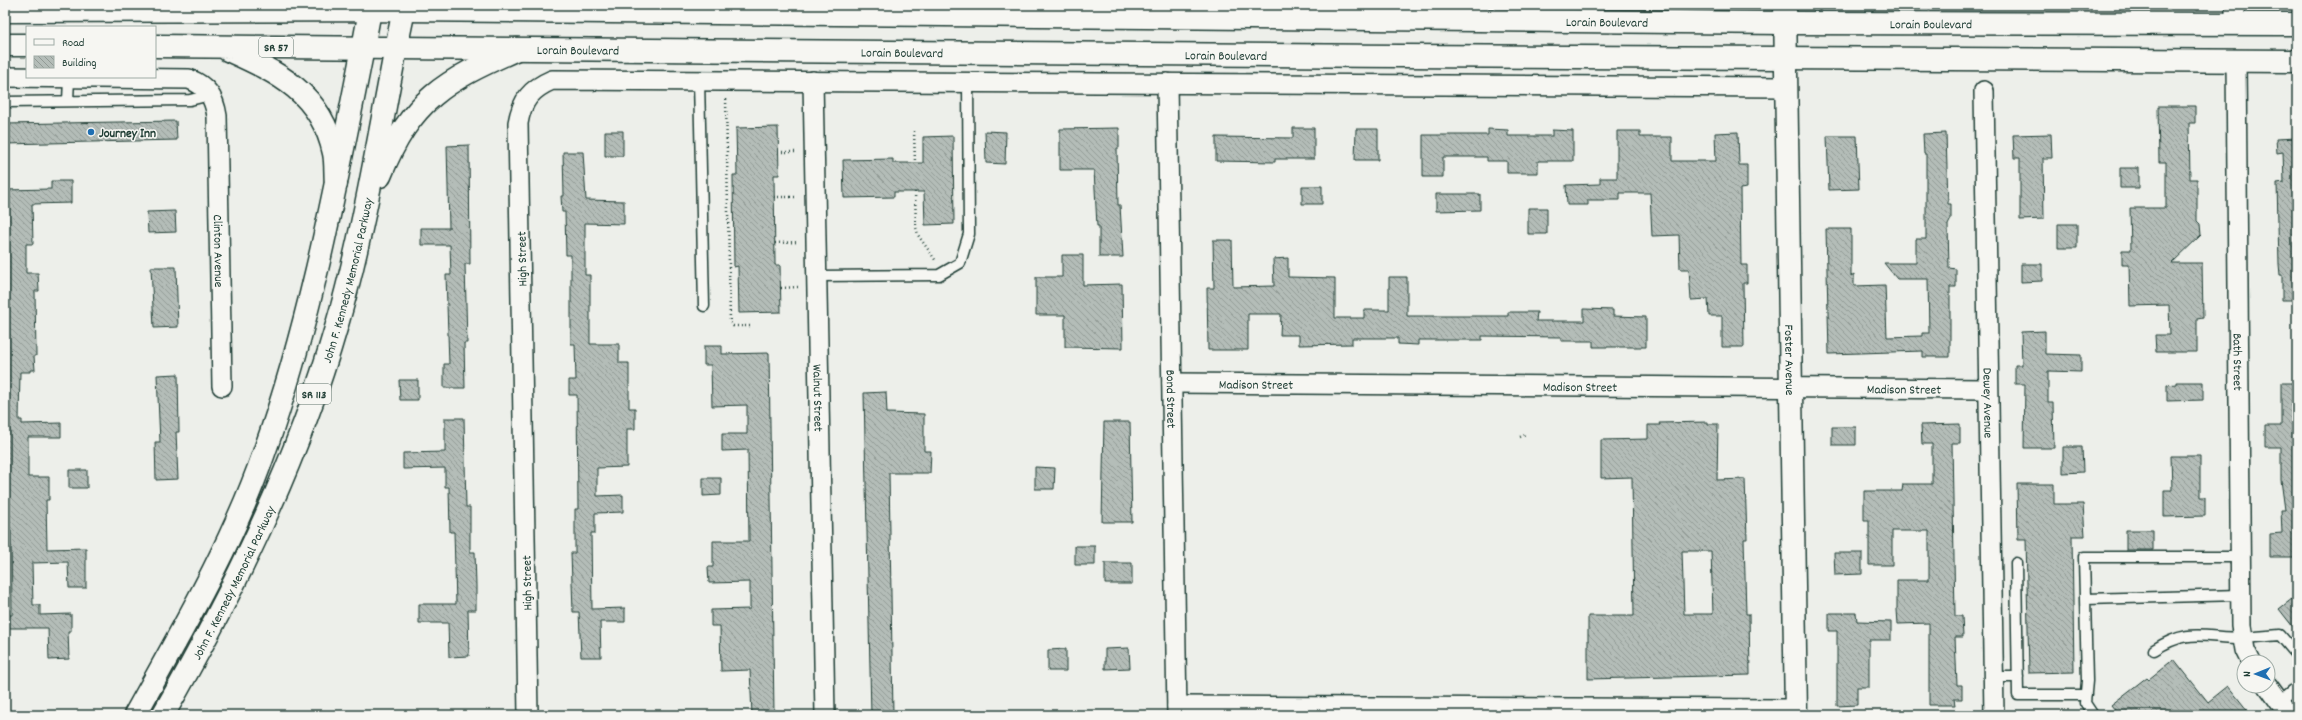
<svg xmlns="http://www.w3.org/2000/svg" width="2302" height="720" viewBox="0 0 2302 720" font-family="Dekko,sans-serif">
	<style>
		.building { fill: url(#building-back-hatch); stroke: #1f3d34; fill-rule: evenodd }
		.lines { fill: none; stroke-linecap: round; stroke-linejoin: round }
		.lane-casing { stroke: #1f3d34; stroke-width: 13 }
		.street-casing { stroke: #1f3d34; stroke-width: 22 }
		.secondary-casing { stroke: #1f3d34; stroke-width: 25 }
		.primary-casing { stroke: #1f3d34; stroke-width: 25 }
		.highway-casing { stroke: #1f3d34; stroke-width: 25 }
		.path { stroke: #1f3d34; stroke-width: 2.5; stroke-dasharray: 1 3; stroke-linecap: butt }
		.lane { stroke: #f6f6f2; stroke-width: 10 }
		.street { stroke: #f6f6f2; stroke-width: 19 }
		.secondary { stroke: #f6f6f2; stroke-width: 22 }
		.primary { stroke: #f6f6f2; stroke-width: 22 }
		.highway { stroke: #f6f6f2; stroke-width: 22 }
		.poi-dot { fill: #1f6fb2; stroke: #f6f6f2; stroke-width: 1.5 }
		.labels { text-anchor: middle; stroke-width: 3; stroke-linejoin: round; paint-order: stroke }
		.shield { fill: #f6f6f2; stroke: #60746d; stroke-width: 1 }
		.shield-label { font-size: 12px; font-weight: bold; fill: #1f3d34 }
		.street-label { font-size: 13px; fill: #1f3d34; stroke: #f6f6f2 }
		.poi-label { font-size: 13px; font-weight: bold; fill: #1f3d34; stroke: #f6f6f2; text-anchor: start }
	</style>
	<defs>
		<pattern id="building-back-hatch" width="6" height="6" patternUnits="userSpaceOnUse"><rect width="6" height="6" fill="#b4bdb8"/><path d="M-1 5l2 2M0 0l6 6M5-1l2 2" fill="none" stroke="#929b96"/></pattern>
	</defs>
	<rect width="100%" height="100%" fill="#edefea"/>
	<filter id="ink" filterUnits="userSpaceOnUse"><feTurbulence type="fractalNoise" baseFrequency=".025" numOctaves="2"/><feDisplacementMap in="SourceGraphic" scale="8" xChannelSelector="R" yChannelSelector="G"/><feConvolveMatrix kernelMatrix="1 2 1 2 8 2 1 2 1" color-interpolation-filters="sRGB"/></filter>
	<g filter="url(#ink)">
		<path class="building" d="M 2158,106 L 2195,106 L 2195,123 L 2189,123 L 2190,179 L 2197,179 L 2197,221 L 2200,224 L 2201,235 L 2172,263 L 2202,263 L 2203,318 L 2197,319 L 2197,352 L 2156,352 L 2155,335 L 2170,335 L 2169,305 L 2130,306 L 2129,264 L 2122,264 L 2122,250 L 2131,250 L 2130,208 L 2166,208 L 2166,162 L 2159,162 Z
			M 176,121 L 177,140 L 5,144 L 5,124 Z
			M 778,127 L 779,175 L 774,175 L 775,265 L 780,265 L 781,312 L 739,313 L 738,266 L 734,267 L 733,175 L 737,175 L 736,128 Z
			M 1119,128 L 1119,148 L 1117,148 L 1118,205 L 1120,205 L 1123,257 L 1099,257 L 1099,226 L 1097,226 L 1094,170 L 1060,170 L 1060,129 Z
			M 1293,128 L 1314,128 L 1314,159 L 1275,159 L 1275,162 L 1216,161 L 1216,137 L 1293,138 Z
			M 1356,129 L 1378,129 L 1378,160 L 1355,160 Z
			M 1488,129 L 1508,130 L 1508,136 L 1552,136 L 1552,130 L 1573,131 L 1573,161 L 1538,161 L 1538,173 L 1507,173 L 1507,161 L 1487,161 L 1487,157 L 1443,157 L 1443,177 L 1423,177 L 1423,135 L 1488,135 Z
			M 605,131 L 623,131 L 623,156 L 605,156 Z
			M 985,131 L 1006,132 L 1005,164 L 986,163 Z
			M 1617,131 L 1640,131 L 1640,137 L 1672,137 L 1672,161 L 1716,161 L 1715,133 L 1738,132 L 1739,165 L 1747,165 L 1747,188 L 1740,189 L 1741,265 L 1747,265 L 1747,283 L 1743,283 L 1744,347 L 1722,347 L 1722,316 L 1709,316 L 1708,299 L 1691,300 L 1689,269 L 1680,269 L 1679,235 L 1652,236 L 1650,193 L 1620,193 L 1620,200 L 1588,200 L 1588,205 L 1567,205 L 1566,185 L 1600,184 L 1600,178 L 1617,178 Z
			M 1946,133 L 1948,204 L 1951,204 L 1951,219 L 1948,225 L 1949,268 L 1956,269 L 1956,287 L 1950,287 L 1950,357 L 1923,357 L 1923,351 L 1829,354 L 1826,229 L 1851,229 L 1851,276 L 1854,274 L 1854,286 L 1885,285 L 1887,337 L 1922,336 L 1922,333 L 1929,333 L 1928,279 L 1897,279 L 1884,263 L 1916,263 L 1916,239 L 1926,239 L 1926,154 L 1924,154 L 1923,134 Z
			M 2051,134 L 2052,158 L 2043,158 L 2044,219 L 2020,220 L 2020,158 L 2014,158 L 2013,135 Z
			M 953,136 L 954,224 L 925,225 L 924,192 L 894,192 L 894,197 L 844,198 L 843,160 L 893,159 L 893,163 L 923,163 L 923,137 Z
			M 1827,136 L 1857,136 L 1859,189 L 1829,190 Z
			M 2297,138 L 2297,300 L 2282,300 L 2282,275 L 2280,275 L 2279,264 L 2277,183 L 2284,182 L 2283,152 L 2277,153 L 2276,139 Z
			M 469,145 L 470,264 L 465,264 L 467,343 L 464,343 L 465,388 L 444,388 L 444,364 L 449,364 L 446,275 L 451,275 L 450,245 L 421,245 L 421,228 L 449,228 L 447,146 Z
			M 563,152 L 583,152 L 586,200 L 624,201 L 624,224 L 585,223 L 585,275 L 590,275 L 590,344 L 619,344 L 619,363 L 629,363 L 629,408 L 635,408 L 635,429 L 627,429 L 627,467 L 597,468 L 597,496 L 623,495 L 623,512 L 595,513 L 595,533 L 591,533 L 592,609 L 625,608 L 625,622 L 600,622 L 601,657 L 581,657 L 579,612 L 573,612 L 571,553 L 575,553 L 575,509 L 578,509 L 577,395 L 569,395 L 569,380 L 576,380 L 575,344 L 571,344 L 571,255 L 566,255 L 565,212 L 562,212 L 561,196 L 564,196 Z
			M 2120,168 L 2139,168 L 2139,188 L 2120,188 Z
			M 51,181 L 71,181 L 71,203 L 32,204 L 33,244 L 26,244 L 26,273 L 38,273 L 39,291 L 35,291 L 36,356 L 34,356 L 35,370 L 30,370 L 30,372 L 20,372 L 19,420 L 22,420 L 22,424 L 61,423 L 61,437 L 28,437 L 28,477 L 49,477 L 49,500 L 46,500 L 47,549 L 86,548 L 86,588 L 69,588 L 68,562 L 32,563 L 33,605 L 40,605 L 40,615 L 71,614 L 71,631 L 68,631 L 69,659 L 49,660 L 48,628 L 5,628 L 5,615 L 12,615 L 11,530 L 5,530 L 5,507 L 7,507 L 5,190 L 51,189 Z
			M 1302,186 L 1322,186 L 1322,204 L 1302,204 Z
			M 1436,194 L 1480,194 L 1480,210 L 1436,211 Z
			M 1528,208 L 1547,208 L 1547,234 L 1528,234 Z
			M 175,211 L 176,232 L 148,233 L 147,212 Z
			M 2058,224 L 2077,224 L 2077,248 L 2058,248 Z
			M 1213,240 L 1232,240 L 1233,287 L 1274,286 L 1273,259 L 1288,258 L 1288,277 L 1335,278 L 1335,318 L 1364,318 L 1364,310 L 1389,310 L 1389,277 L 1407,277 L 1407,316 L 1508,316 L 1508,312 L 1537,312 L 1536,321 L 1584,321 L 1584,309 L 1613,310 L 1613,316 L 1646,317 L 1646,347 L 1593,347 L 1593,341 L 1561,341 L 1561,337 L 1482,336 L 1482,340 L 1418,340 L 1418,345 L 1398,344 L 1398,338 L 1352,338 L 1352,344 L 1299,345 L 1299,335 L 1280,335 L 1281,314 L 1248,314 L 1248,350 L 1208,350 L 1207,288 L 1214,288 Z
			M 1062,255 L 1083,255 L 1083,285 L 1122,284 L 1123,348 L 1065,347 L 1065,315 L 1036,315 L 1036,277 L 1062,277 Z
			M 2021,264 L 2042,264 L 2042,281 L 2021,282 Z
			M 151,267 L 176,267 L 178,327 L 154,328 Z
			M 2045,331 L 2045,354 L 2081,355 L 2081,372 L 2048,371 L 2048,403 L 2053,403 L 2054,448 L 2024,448 L 2025,384 L 2015,384 L 2015,365 L 2022,365 L 2021,332 Z
			M 704,346 L 722,346 L 722,354 L 769,353 L 774,715 L 752,715 L 750,670 L 721,671 L 720,626 L 711,626 L 711,610 L 750,609 L 750,582 L 709,583 L 708,567 L 713,567 L 713,541 L 749,541 L 748,450 L 722,451 L 722,434 L 747,434 L 747,405 L 712,406 L 711,365 L 704,365 Z
			M 178,374 L 179,432 L 176,432 L 178,479 L 156,480 L 155,442 L 160,442 L 157,375 Z
			M 399,380 L 418,380 L 418,400 L 400,400 Z
			M 2176,382 L 2203,382 L 2203,400 L 2167,401 L 2167,385 L 2176,384 Z
			M 2281,383 L 2297,383 L 2297,557 L 2270,557 L 2270,534 L 2282,533 L 2281,510 L 2285,510 L 2281,480 L 2281,447 L 2265,447 L 2265,426 L 2281,426 Z
			M 886,392 L 887,413 L 924,414 L 924,451 L 931,451 L 930,473 L 889,473 L 893,715 L 871,715 L 864,393 Z
			M 445,418 L 464,418 L 466,507 L 470,507 L 470,552 L 475,552 L 476,586 L 476,610 L 468,610 L 469,656 L 449,657 L 448,623 L 419,623 L 419,604 L 456,604 L 454,532 L 450,532 L 449,487 L 445,487 L 445,468 L 403,469 L 403,453 L 445,452 Z
			M 1104,422 L 1130,422 L 1132,522 L 1102,522 Z
			M 1708,422 L 1708,424 L 1718,424 L 1717,480 L 1745,479 L 1747,539 L 1744,539 L 1746,614 L 1749,614 L 1750,675 L 1588,679 L 1588,616 L 1634,616 L 1632,477 L 1601,478 L 1601,440 L 1648,439 L 1648,425 L 1660,425 L 1659,423 ZM 1682,551 L 1711,551 L 1713,614 L 1684,614 Z
			M 1960,424 L 1960,443 L 1952,443 L 1955,616 L 1962,616 L 1963,637 L 1955,637 L 1957,685 L 1962,685 L 1962,699 L 1954,699 L 1955,705 L 1929,705 L 1929,623 L 1898,624 L 1897,610 L 1897,580 L 1929,580 L 1929,531 L 1892,531 L 1892,565 L 1869,565 L 1869,520 L 1864,520 L 1864,491 L 1902,491 L 1903,484 L 1932,484 L 1932,444 L 1922,444 L 1921,425 Z
			M 1832,427 L 1856,427 L 1856,445 L 1832,445 Z
			M 2063,447 L 2082,447 L 2083,472 L 2063,473 Z
			M 2171,456 L 2200,456 L 2200,497 L 2205,497 L 2205,516 L 2164,517 L 2164,490 L 2172,490 Z
			M 1035,467 L 1055,468 L 1054,489 L 1035,489 Z
			M 69,470 L 87,470 L 87,488 L 69,488 Z
			M 703,478 L 721,478 L 721,495 L 703,496 Z
			M 2017,484 L 2054,484 L 2054,504 L 2083,504 L 2085,536 L 2072,536 L 2074,672 L 2029,673 L 2026,539 L 2018,539 Z
			M 2126,530 L 2153,530 L 2153,550 L 2126,550 Z
			M 1075,546 L 1095,546 L 1095,565 L 1075,565 Z
			M 1834,553 L 1862,553 L 1862,574 L 1835,575 Z
			M 1105,563 L 1132,563 L 1132,584 L 1105,584 Z
			M 2297,595 L 2297,632 L 2279,609 Z
			M 1829,613 L 1856,613 L 1857,621 L 1891,622 L 1891,640 L 1869,640 L 1869,687 L 1857,687 L 1857,705 L 1837,706 L 1837,631 L 1829,631 Z
			M 1129,648 L 1130,668 L 1105,669 L 1105,649 Z
			M 1066,649 L 1066,671 L 1048,671 L 1048,650 Z
			M 2174,659 L 2208,702 L 2228,686 L 2251,715 L 2119,715 L 2111,705 L 2147,677 L 2149,679 Z"/>
		<g class="lines">
			<g class="lane-casing">
				<path id="lane" d="M 699,80 L 704,306
					M 68,101 L 69,78
					M 5,102 L 190,100 L 202,97 L 209,92
					M 817,276 L 939,275 L 960,263 L 969,234 L 968,82
					M 2016,563 L 2018,695 L 2086,695
					M 2085,599 L 2241,595
					M 2154,650 C 2189,627 2204,638 2243,638 C 2255,637 2267,636 2280,635 L 2297,655
					M 1994,677 L 2018,677
					M 2279,702 L 2297,687
					M 2093,715 L 2085,703 L 2087,681 L 2084,557 L 2240,557"/>
			</g>
			<g class="street-casing">
				<g id="street">
					<path d="M 2235,5 L 2235,24"/>
					<path id="s1" d="M 2236,61 L 2241,626 L 2245,650 L 2251,662"/>
					<path id="s2" d="M 5,77 L 189,79 C 207,86 214,97 217,116 L 222,386"/>
					<path id="s3" d="M 813,81 L 825,715"/>
					<path id="s4" d="M 1167,83 L 1177,715"/>
					<path id="s5" d="M 1984,91 L 1994,715"/>
					<path id="s6" d="M 1172,383 L 1988,389"/>
					<path d="M 2268,686 L 2289,715"/>
					<path d="M 1177,706 L 1796,709"/>
					<path d="M 528,715 L 518,123 C 522,100 531,89 552,80 L 1787,87"/>
				</g>
			</g>
			<g class="secondary-casing">
				<g id="secondary">
					<path id="s7" d="M 1785,5 L 1796,715"/>
					<path id="s8" d="M 404,10 L 1785,23 L 2297,24"/>
					<path id="s9" d="M 396,48 C 1030,52 1663,60 2297,61"/>
				</g>
			</g>
			<g class="primary-casing">
				<g id="primary">
					<path d="M 380,176 C 411,99 445,81 517,49"/>
					<path d="M 135,715 C 182,630 232,545 264,453 C 311,321 336,184 363,48"/>
					<path id="s10" d="M 163,715 C 233,593 297,463 336,328 C 363,236 378,141 396,48"/>
				</g>
			</g>
			<g class="highway-casing">
				<path id="highway" d="M 5,11 L 404,10
					M 5,45 L 27,45
					M 155,46 L 396,48 L 405,5
					M 363,48 L 371,5
					M 228,50 C 279,73 321,93 334,153 C 336,163 335,174 336,184"/>
			</g>
			<path class="path" d="M 726,99 L 730,322 L 733,326 L 751,326
				M 914,131 L 915,163
				M 778,152 L 797,152
				M 915,192 L 916,227 L 918,235 L 936,261
				M 774,197 L 798,197
				M 775,243 L 799,242
				M 781,288 L 798,287
				M 1520,437 L 1525,435"/>
			<use href="#lane" class="lane"/>
			<use href="#street" class="street"/>
			<use href="#secondary" class="secondary"/>
			<use href="#primary" class="primary"/>
			<use href="#highway" class="highway"/>
		</g>
	</g>
	<circle class="poi-dot" cx="91" cy="132" r="4"/>
	<g class="labels">
		<g class="shield">
			<rect x="259" y="37" width="34" height="20" rx="3"/>
			<rect x="297" y="384" width="34" height="20" rx="3"/>
		</g>
		<g class="shield-label">
			<text x="276" y="51">SR 57</text>
			<text x="314" y="398">SR 113</text>
		</g>
		<g class="street-label">
			<text dy="5" stroke="none"><textPath href="#s8" startOffset="1203">Lorain Boulevard</textPath></text>
			<text dy="5" stroke="none"><textPath href="#s8" startOffset="1527">Lorain Boulevard</textPath></text>
			<text dy="5" stroke="none"><textPath href="#s9" startOffset="182">Lorain Boulevard</textPath></text>
			<text dy="5" stroke="none"><textPath href="#s9" startOffset="506">Lorain Boulevard</textPath></text>
			<text dy="5" stroke="none"><textPath href="#s9" startOffset="830">Lorain Boulevard</textPath></text>
			<text dy="5" stroke="none"><textPath href="#s2" startOffset="368">Clinton Avenue</textPath></text>
			<text transform="translate(521 259) rotate(-91)" y="5">High Street</text>
			<text dy="5" stroke="none"><textPath href="#s10" startOffset="474">John F. Kennedy Memorial Parkway</textPath></text>
			<text dy="5" stroke="none"><textPath href="#s7" startOffset="355">Foster Avenue</textPath></text>
			<text dy="5" stroke="none"><textPath href="#s1" startOffset="301">Bath Street</textPath></text>
			<text dy="5" stroke="none"><textPath href="#s6" startOffset="84">Madison Street</textPath></text>
			<text dy="5" stroke="none"><textPath href="#s6" startOffset="408">Madison Street</textPath></text>
			<text dy="5" stroke="none"><textPath href="#s6" startOffset="732">Madison Street</textPath></text>
			<text dy="5" stroke="none"><textPath href="#s3" startOffset="317">Walnut Street</textPath></text>
			<text dy="5" stroke="none"><textPath href="#s4" startOffset="316">Bond Street</textPath></text>
			<text dy="5" stroke="none"><textPath href="#s5" startOffset="312">Dewey Avenue</textPath></text>
			<text dy="5" stroke="none"><textPath href="#s10" startOffset="150">John F. Kennedy Memorial Parkway</textPath></text>
			<text transform="translate(526 583) rotate(-91)" y="5">High Street</text>
		</g>
		<g class="poi-label">
			<text x="99" y="137">Journey Inn</text>
		</g>
	</g>
	<rect width="2302" height="720" fill="none" stroke="#f6f6f2" stroke-width="20"/>
	<rect x="10" y="10" width="2282" height="700" fill="none" stroke="#1f3d34" stroke-width="1.5" filter="url(#ink)"/>
	<rect x="26" y="26" width="130" height="52" fill="#f6f6f2" stroke="#a0aca6"/>
	<rect x="34" y="39" width="20" height="6" fill="#f6f6f2" stroke="#a0aca6"/>
	<text x="62" y="46" font-size="12" fill="#1f3d34">Road</text>
	<rect x="34" y="56" width="20" height="12" fill="url(#building-back-hatch)" stroke="#a0aca6"/>
	<text x="62" y="66" font-size="12" fill="#1f3d34">Building</text>
	<g transform="translate(2256 674) rotate(269)"><circle r="19" fill="#f6f6f2" stroke="#a0aca6"/>
	<path d="M0-3L7 15L0 10L-7 15Z" fill="#1f6fb2"/>
	<text y="-6" font-size="11" font-weight="bold" text-anchor="middle" fill="#1f3d34">N</text>
	</g>
</svg>
